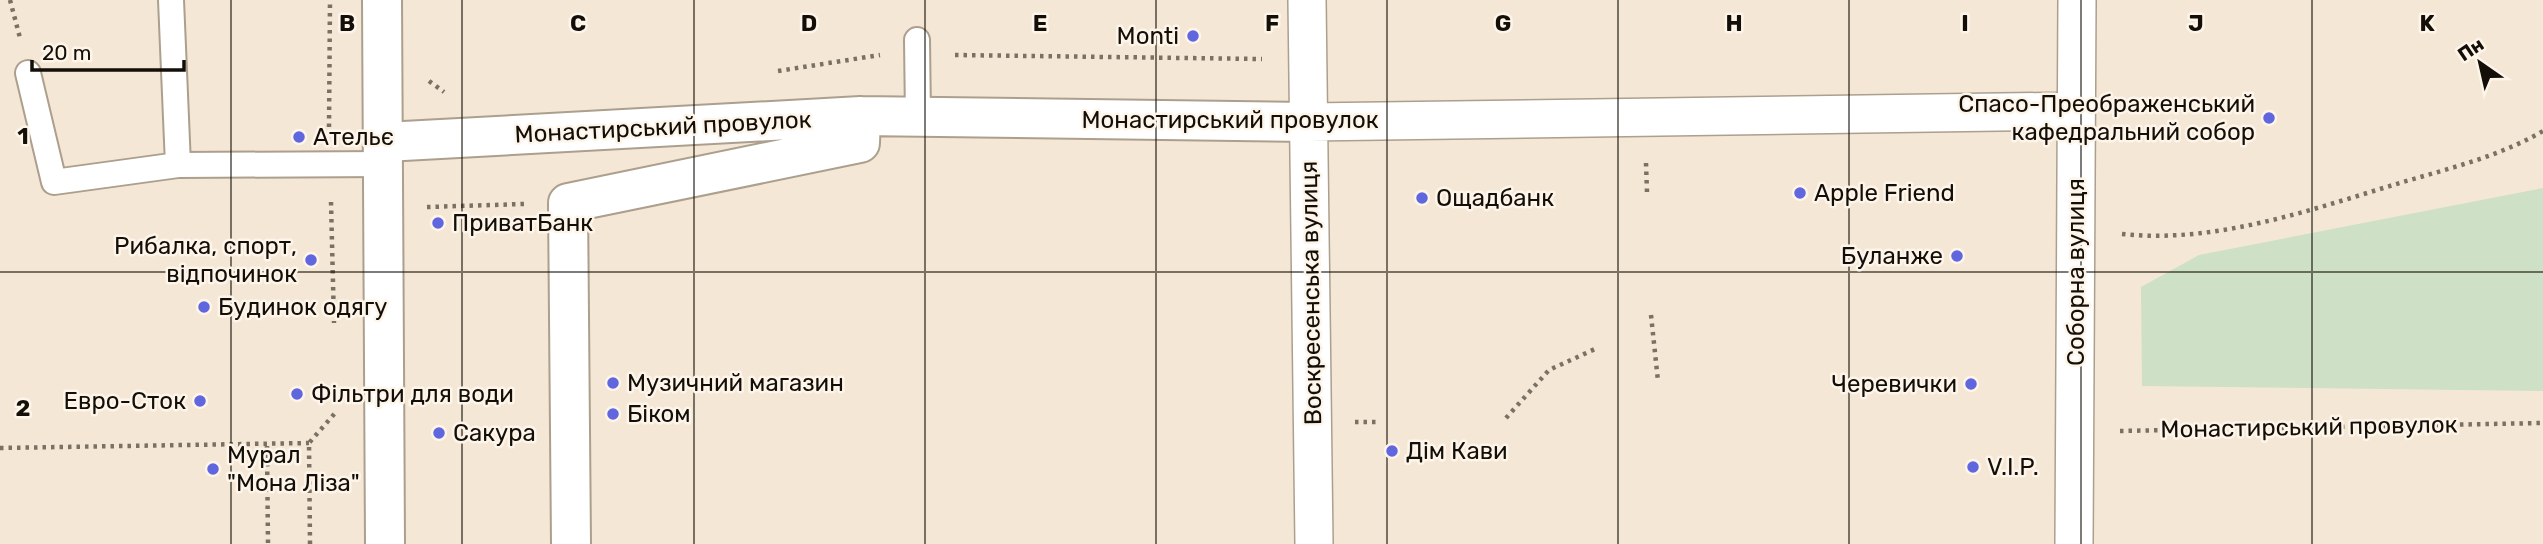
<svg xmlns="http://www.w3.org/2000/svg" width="2543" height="544" viewBox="0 0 2543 544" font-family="Rubik,sans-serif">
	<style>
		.green { fill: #cee0c5 }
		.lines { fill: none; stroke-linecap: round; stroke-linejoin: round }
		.service-casing { stroke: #ac9f8e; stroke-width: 28 }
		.pedestrian-casing { stroke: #ac9f8e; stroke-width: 40 }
		.minor-casing { stroke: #ac9f8e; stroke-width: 42 }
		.tertiary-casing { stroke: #ac9f8e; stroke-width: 42 }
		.path { stroke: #7a7165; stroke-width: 4.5; stroke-dasharray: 3.5 5; stroke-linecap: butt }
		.service { stroke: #fff; stroke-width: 24 }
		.pedestrian { stroke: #fff; stroke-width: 37 }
		.minor { stroke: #fff; stroke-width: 38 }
		.tertiary { stroke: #fff; stroke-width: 38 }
		.grid { fill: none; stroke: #130e08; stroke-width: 2; stroke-opacity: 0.55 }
		.poi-dot { fill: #6066de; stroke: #fef5ea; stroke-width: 2.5 }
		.labels { text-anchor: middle; stroke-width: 5; stroke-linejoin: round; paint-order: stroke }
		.poi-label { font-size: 24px; fill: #130e08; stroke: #fef5ea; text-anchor: start }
		.street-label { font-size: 24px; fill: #130e08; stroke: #fef5ea }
		.grid-label { font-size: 23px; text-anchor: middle; font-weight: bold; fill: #130e08; stroke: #fef5ea; stroke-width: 5; stroke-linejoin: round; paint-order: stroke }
	</style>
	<rect width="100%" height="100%" fill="#f5e7d5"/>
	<path class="green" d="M 2543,188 L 2543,391 L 2142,386 L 2141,287 L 2199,255 Z"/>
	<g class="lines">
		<g class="service-casing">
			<path id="service" d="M 171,0 L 178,165
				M 917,40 L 918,117
				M 28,73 L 54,182 L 178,165 L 385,164"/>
		</g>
		<g class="pedestrian-casing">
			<path id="pedestrian" d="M 1307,0 L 1314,544
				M 1309,122 L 2076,111
				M 2074,544 L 2077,0"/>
		</g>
		<g class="minor-casing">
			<path id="minor" d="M 385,142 L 861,116 L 1309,122
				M 571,544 L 568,203 L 860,143 L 861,116"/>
		</g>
		<g class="tertiary-casing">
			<path id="tertiary" d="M 382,0 L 385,544"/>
		</g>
		<path class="path" d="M 10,0 L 20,38
			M 955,55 L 1262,59
			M 778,71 L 880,55
			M 429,81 L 444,92
			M 329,127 L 330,0
			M 1646,163 L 1647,192
			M 331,202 L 334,323
			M 427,207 L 524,204
			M 2122,234 C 2217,244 2313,209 2403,182 C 2451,168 2500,156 2543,131
			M 1651,315 L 1658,381
			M 1506,418 L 1549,370 L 1595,349
			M 1355,422 L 1380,422
			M 2120,431 L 2543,423
			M 267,446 L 268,544
			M 0,448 L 309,443
			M 310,544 L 309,443 L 336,412"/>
		<use href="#service" class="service"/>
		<use href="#pedestrian" class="pedestrian"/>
		<use href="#minor" class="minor"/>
		<use href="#tertiary" class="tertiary"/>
	</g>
	<path class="grid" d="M 231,0 L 231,544M 462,0 L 462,544M 694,0 L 694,544M 925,0 L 925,544M 1156,0 L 1156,544M 1387,0 L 1387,544M 1618,0 L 1618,544M 1849,0 L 1849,544M 2081,0 L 2081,544M 2312,0 L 2312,544M 0,272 L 2543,272"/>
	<g class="poi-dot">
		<circle cx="1193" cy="36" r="7"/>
		<circle cx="2269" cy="118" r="7"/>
		<circle cx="299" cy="137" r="7"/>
		<circle cx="1800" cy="193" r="7"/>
		<circle cx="1422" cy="198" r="7"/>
		<circle cx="438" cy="223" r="7"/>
		<circle cx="1957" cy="256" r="7"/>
		<circle cx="311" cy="260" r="7"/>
		<circle cx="204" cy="307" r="7"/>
		<circle cx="613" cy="383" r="7"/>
		<circle cx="1971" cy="384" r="7"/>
		<circle cx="297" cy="394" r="7"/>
		<circle cx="200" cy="401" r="7"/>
		<circle cx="613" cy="414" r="7"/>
		<circle cx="439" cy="433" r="7"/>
		<circle cx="1392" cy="451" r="7"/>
		<circle cx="1973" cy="467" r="7"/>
		<circle cx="213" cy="469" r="7"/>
	</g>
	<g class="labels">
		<g class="poi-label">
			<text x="1179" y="44" text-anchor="end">Monti</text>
			<text x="2255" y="112" text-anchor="end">Спасо-Преображенський<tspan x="2255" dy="28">кафедральний собор</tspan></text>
			<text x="313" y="145">Ательє</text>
			<text x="1814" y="201">Apple Friend</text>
			<text x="1436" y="206">Ощадбанк</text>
			<text x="452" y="231">ПриватБанк</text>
			<text x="297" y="254" text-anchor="end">Рибалка, спорт,<tspan x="297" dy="28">відпочинок</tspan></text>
			<text x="1943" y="264" text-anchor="end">Буланже</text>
			<text x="218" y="315">Будинок одягу</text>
			<text x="627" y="391">Музичний магазин</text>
			<text x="1957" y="392" text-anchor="end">Черевички</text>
			<text x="311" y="402">Фільтри для води</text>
			<text x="186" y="409" text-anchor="end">Евро-Сток</text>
			<text x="627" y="422">Біком</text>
			<text x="453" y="441">Сакура</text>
			<text x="1406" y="459">Дім Кави</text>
			<text x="227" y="463">Мурал<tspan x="227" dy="28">"Мона Ліза"</tspan></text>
			<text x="1987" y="475">V.I.P.</text>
		</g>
		<g class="street-label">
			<text x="1230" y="128">Монастирський провулок</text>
			<text transform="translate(663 127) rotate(-3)" y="8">Монастирський провулок</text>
			<text transform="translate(2076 272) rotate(-90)" y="8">Соборна вулиця</text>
			<text transform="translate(1311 293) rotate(-91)" y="8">Воскресенська вулиця</text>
			<text transform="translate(2309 427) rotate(-1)" y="8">Монастирський провулок</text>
		</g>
	</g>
	<g class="grid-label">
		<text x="347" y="31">B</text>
		<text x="578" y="31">C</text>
		<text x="809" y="31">D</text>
		<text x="1040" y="31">E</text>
		<text x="1272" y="31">F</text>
		<text x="1503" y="31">G</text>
		<text x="1734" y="31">H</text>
		<text x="1965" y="31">I</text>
		<text x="2196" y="31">J</text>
		<text x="2427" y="31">K</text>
		<text x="23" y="144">1</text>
		<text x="23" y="416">2</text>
	</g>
	<g transform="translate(2480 63) rotate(326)" stroke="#fef5ea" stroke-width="5" paint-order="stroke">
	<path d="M0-5L12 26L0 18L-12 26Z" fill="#130e08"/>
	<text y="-10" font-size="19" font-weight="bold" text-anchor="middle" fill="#130e08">Пн</text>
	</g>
	<path d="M32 60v10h152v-10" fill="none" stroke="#130e08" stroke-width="3.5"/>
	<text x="42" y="60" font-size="21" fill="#130e08" stroke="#fef5ea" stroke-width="5" paint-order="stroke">20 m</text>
</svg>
